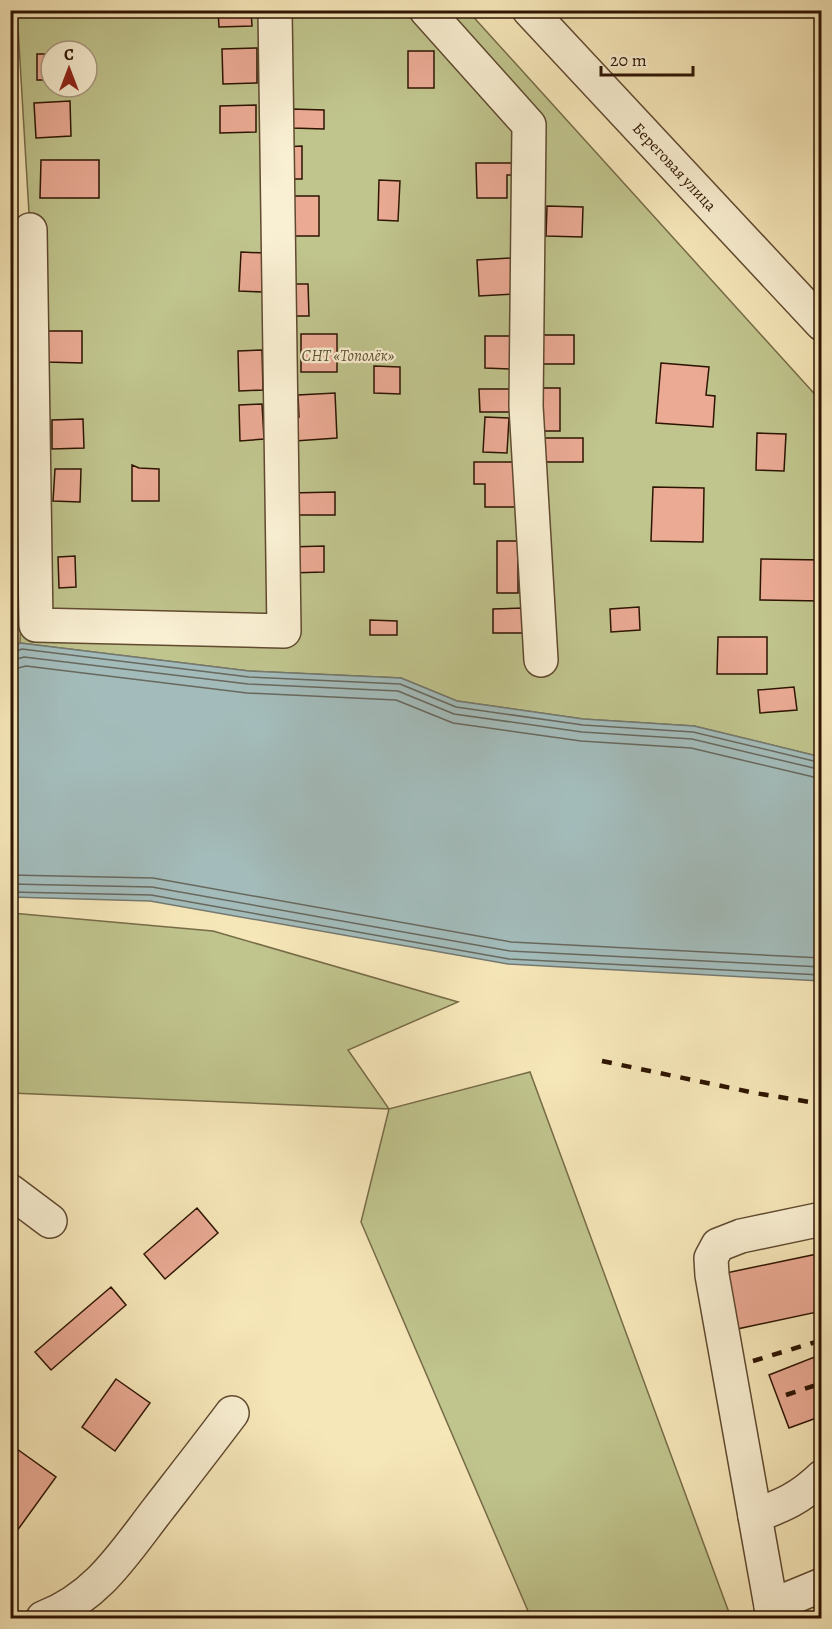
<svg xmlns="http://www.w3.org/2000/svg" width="832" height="1629" viewBox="0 0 832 1629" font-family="Alegreya,serif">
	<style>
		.green { fill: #c0c48d; stroke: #776c48; stroke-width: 1.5; fill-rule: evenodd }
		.water { fill: #a3bcbb; stroke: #747971; stroke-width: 1.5 }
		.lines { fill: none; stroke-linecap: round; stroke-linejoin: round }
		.shore { stroke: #68685e; stroke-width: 1.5 }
		.building { fill: #eaaa94; stroke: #2e1502; stroke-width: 1.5 }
		.minor-casing { stroke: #604a30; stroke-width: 36 }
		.minor { stroke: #f9efd2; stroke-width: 33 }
		.rail { stroke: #2e1502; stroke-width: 4.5; stroke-dasharray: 10 10; stroke-linecap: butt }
		.labels { text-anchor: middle; stroke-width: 4.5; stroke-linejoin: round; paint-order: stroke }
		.street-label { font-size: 16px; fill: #2e1502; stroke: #f9efd2 }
		.park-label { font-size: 16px; font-style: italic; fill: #615233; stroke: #f9efd2 }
	</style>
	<rect width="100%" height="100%" fill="#f6e7b9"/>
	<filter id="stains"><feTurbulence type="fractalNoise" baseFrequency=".00333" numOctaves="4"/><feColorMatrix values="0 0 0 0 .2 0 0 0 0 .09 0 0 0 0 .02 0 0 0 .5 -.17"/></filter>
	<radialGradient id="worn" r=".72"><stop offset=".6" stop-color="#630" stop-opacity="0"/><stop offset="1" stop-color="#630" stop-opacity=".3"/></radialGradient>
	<path class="green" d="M 17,11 L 468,11 L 821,401 L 821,757 L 694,726 L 583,719 L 457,701 L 401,678 L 249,671 L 20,643 L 30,230 ZM 51,51 L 87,51 L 87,87 L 51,87 Z
		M 11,913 L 213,931 L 458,1002 L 348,1050 L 389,1109 L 530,1072 L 731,1618 L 531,1618 L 361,1222 L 389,1109 L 11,1093 Z"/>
	<path class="water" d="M 20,643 L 249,671 L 401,678 L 457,701 L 583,719 L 694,726 L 821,757 L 821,981 L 508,964 L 150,901 L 11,897 L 10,649 Z"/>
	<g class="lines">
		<path class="shore" d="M 10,653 L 22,649 L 249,677 L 400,684 L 456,707 L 583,725 L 693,732 L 822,763
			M 10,661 L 24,657 L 248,684 L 398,691 L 454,714 L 582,732 L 692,739 L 822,770
			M 10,670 L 26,666 L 247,693 L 396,700 L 453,723 L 581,741 L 691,748 L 822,779
			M 10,875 L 153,878 L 511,942 L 822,958
			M 10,884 L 152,887 L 510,951 L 822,967
			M 10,892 L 151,895 L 509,959 L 822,975"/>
	</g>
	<path class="building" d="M 218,10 L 251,10 L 252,26 L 219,27 Z
		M 257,48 L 257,83 L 223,84 L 222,49 Z
		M 408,51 L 434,51 L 434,88 L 408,88 Z
		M 37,54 L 51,54 L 51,80 L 37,80 Z
		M 70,101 L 71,136 L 36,138 L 34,103 Z
		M 256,105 L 256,132 L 220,133 L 220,106 Z
		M 292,109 L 324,110 L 324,129 L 292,128 Z
		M 302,146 L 302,179 L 283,179 L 283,147 Z
		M 41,160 L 99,160 L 99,198 L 40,198 Z
		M 476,163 L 515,163 L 515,175 L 507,175 L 507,198 L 477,198 Z
		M 379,180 L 400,181 L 398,221 L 378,220 Z
		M 289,196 L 319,196 L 319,236 L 289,236 Z
		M 547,206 L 583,207 L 582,237 L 546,236 Z
		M 241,252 L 264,253 L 263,292 L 239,291 Z
		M 512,258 L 514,294 L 479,296 L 477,260 Z
		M 289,284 L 308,284 L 309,316 L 290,316 Z
		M 46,331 L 82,331 L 82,363 L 46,362 Z
		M 301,334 L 337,334 L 337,372 L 301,372 Z
		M 537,335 L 574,335 L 574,364 L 537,364 Z
		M 485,336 L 512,336 L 511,369 L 485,368 Z
		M 262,350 L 263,390 L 239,391 L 238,351 Z
		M 661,363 L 709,367 L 706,395 L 715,396 L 713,427 L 656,423 Z
		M 374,366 L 400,367 L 400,394 L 374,393 Z
		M 537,388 L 560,388 L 560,431 L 537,431 Z
		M 479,389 L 516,389 L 516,412 L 480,412 Z
		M 335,393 L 337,438 L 295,441 L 294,417 L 299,417 L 298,395 Z
		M 262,404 L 264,439 L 240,441 L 239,405 Z
		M 485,417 L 509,418 L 507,453 L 483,452 Z
		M 83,419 L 84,448 L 52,449 L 52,420 Z
		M 757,433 L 786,434 L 784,471 L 756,470 Z
		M 538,438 L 583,438 L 583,462 L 538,462 Z
		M 474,462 L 516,462 L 515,507 L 485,507 L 485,484 L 474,484 Z
		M 132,465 L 139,468 L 159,469 L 159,501 L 132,501 Z
		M 55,469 L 81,469 L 80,502 L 53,501 Z
		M 653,487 L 704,488 L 703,542 L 651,541 Z
		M 335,492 L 335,515 L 291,515 L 290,493 Z
		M 497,541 L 518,541 L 518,593 L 497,593 Z
		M 324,546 L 324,572 L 289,573 L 289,547 Z
		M 75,556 L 76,587 L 59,588 L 58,557 Z
		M 761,559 L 822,560 L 822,601 L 760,600 Z
		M 639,607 L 640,630 L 611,632 L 610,609 Z
		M 523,608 L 523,633 L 493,633 L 493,609 Z
		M 370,620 L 397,621 L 397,635 L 370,635 Z
		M 718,637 L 767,637 L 767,674 L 717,674 Z
		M 794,687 L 797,710 L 760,713 L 758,690 Z
		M 197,1208 L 218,1233 L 165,1279 L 144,1254 Z
		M 822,1253 L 822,1311 L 737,1329 L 726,1273 Z
		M 111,1287 L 126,1305 L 51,1370 L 35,1352 Z
		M 822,1354 L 822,1416 L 789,1428 L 769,1375 Z
		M 116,1379 L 150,1403 L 115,1451 L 82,1427 Z
		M 17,1449 L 56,1477 L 14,1535 L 10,1533 L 10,1458 Z"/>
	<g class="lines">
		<g class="minor-casing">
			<g id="minor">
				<path d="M 426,10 L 529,125 L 526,406 L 541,660"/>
				<path id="s1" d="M 529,10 L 822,324"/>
				<path d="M 30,230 L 36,625 L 284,631 L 275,10"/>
				<path d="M 10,1191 L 50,1221"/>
				<path d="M 755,1516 C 783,1505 799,1499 822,1477"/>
				<path d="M 771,1606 L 822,1585"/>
				<path d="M 43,1618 C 98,1597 124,1553 159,1508 C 183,1477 208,1445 232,1413"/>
				<path d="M 776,1618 L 771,1606 L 712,1275 L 711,1258 L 718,1245 L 741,1236 L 822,1219"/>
			</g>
		</g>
		<use href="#minor" class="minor"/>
		<path class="rail" d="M 602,1061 L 755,1093 L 822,1104
			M 753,1361 L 822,1340
			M 786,1395 L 822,1383"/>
	</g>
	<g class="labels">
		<g class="street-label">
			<text dy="6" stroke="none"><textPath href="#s1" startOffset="214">Береговая улица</textPath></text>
		</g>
		<g class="park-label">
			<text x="348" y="361">СНТ «Тополёк»</text>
		</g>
	</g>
	<rect width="832" height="1629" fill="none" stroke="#f6e7b9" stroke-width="36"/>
	<rect x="12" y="12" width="808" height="1605" fill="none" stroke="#2e1502" stroke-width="3"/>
	<rect x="18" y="18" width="796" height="1593" fill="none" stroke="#2e1502" stroke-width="1.5"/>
	<g transform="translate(69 69)"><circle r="28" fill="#f9efd2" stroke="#a8987f" stroke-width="1.5"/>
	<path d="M0-4.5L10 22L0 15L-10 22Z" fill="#8f2418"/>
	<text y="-9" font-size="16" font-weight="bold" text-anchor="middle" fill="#2e1502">С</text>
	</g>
	<path d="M601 66v9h92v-9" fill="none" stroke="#2e1502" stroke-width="3"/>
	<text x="610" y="66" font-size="18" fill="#2e1502" stroke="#f9efd2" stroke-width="4.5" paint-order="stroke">20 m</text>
	<rect width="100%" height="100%" filter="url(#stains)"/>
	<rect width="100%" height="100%" fill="url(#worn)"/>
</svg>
